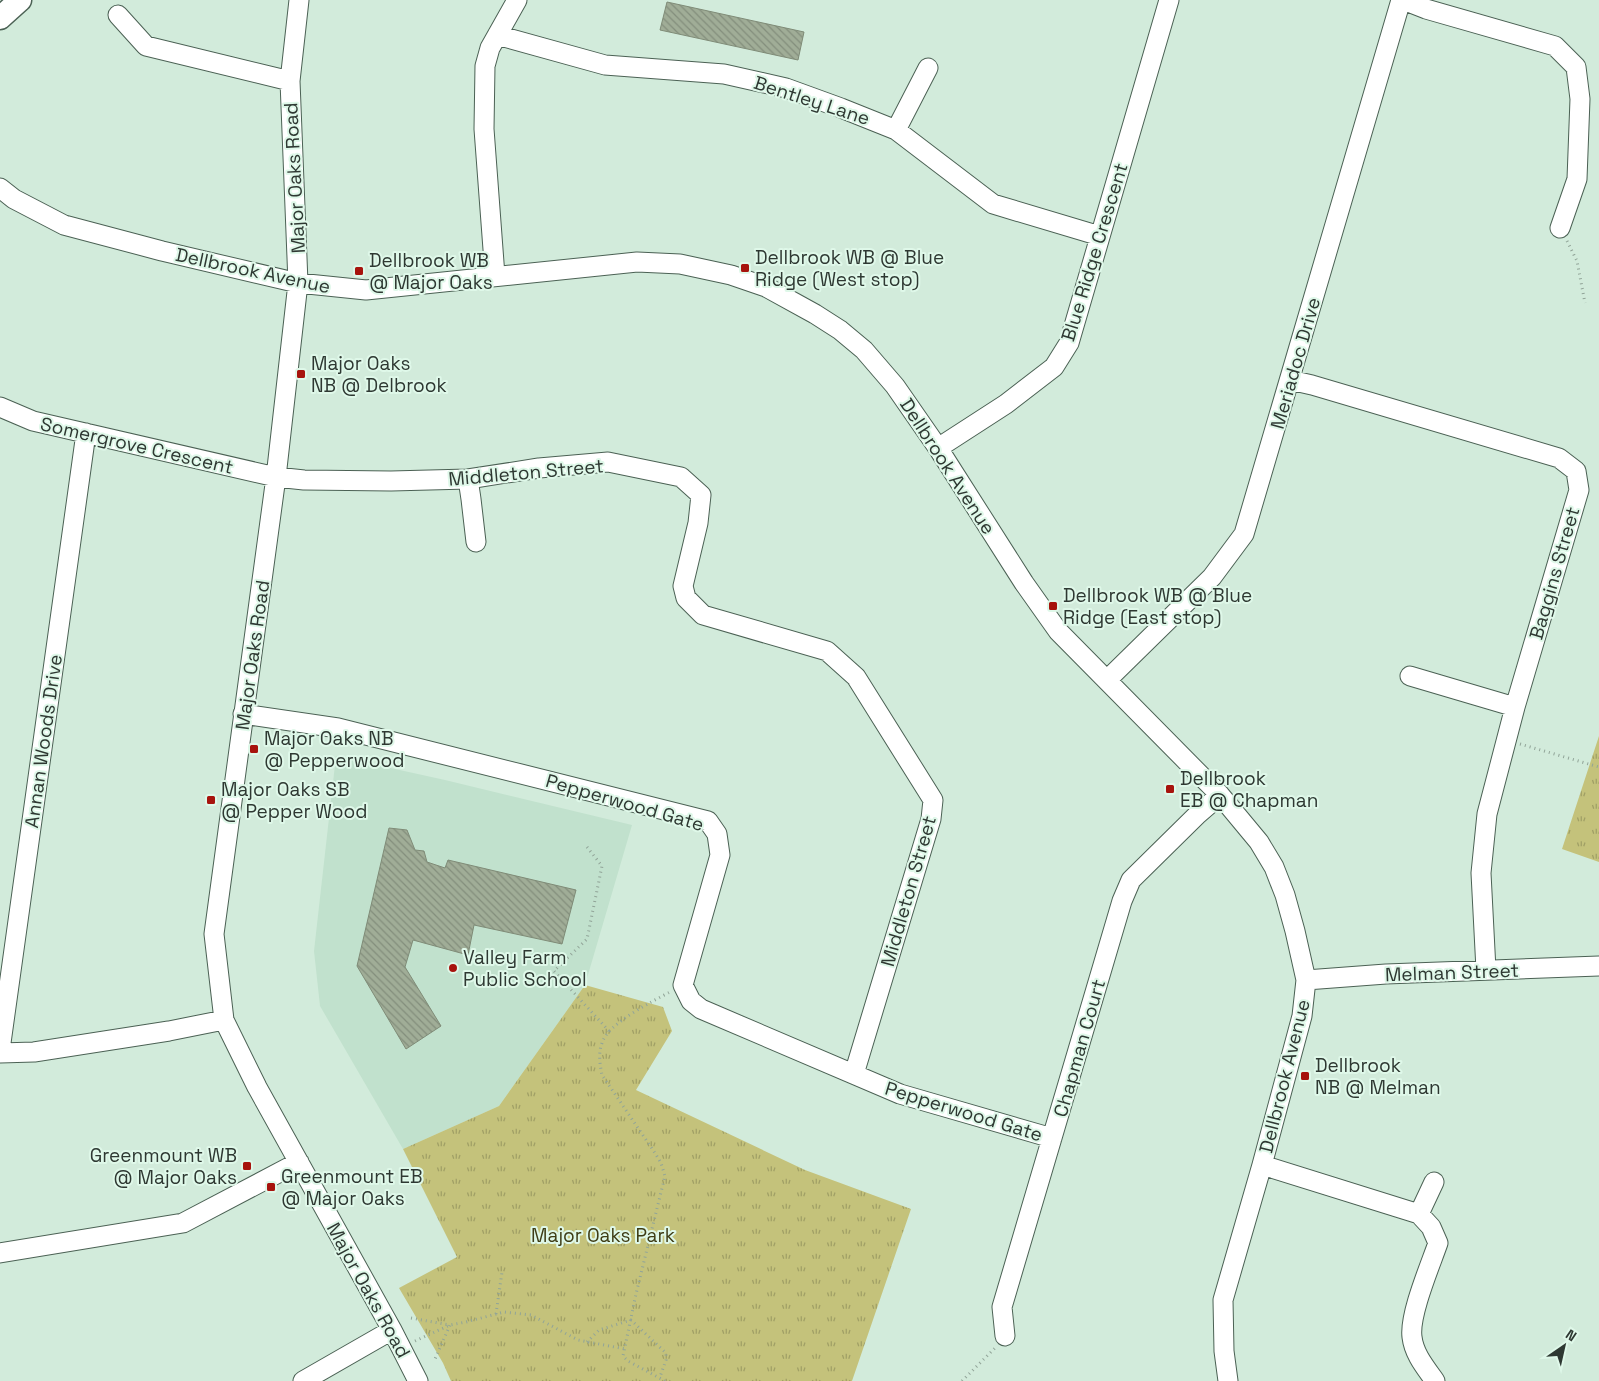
<svg xmlns="http://www.w3.org/2000/svg" width="1599" height="1381" viewBox="0 0 1599 1381" font-family="'Space Grotesk',sans-serif">
	<style>
		.built { fill: #c1e1cd }
		.park { fill: url(#park-tufts) }
		.building { fill: url(#building-back-hatch); stroke: #7f8b77 }
		.lines { fill: none; stroke-linecap: round; stroke-linejoin: round }
		.minor-casing { stroke: #4b6154; stroke-width: 21 }
		.tertiary-casing { stroke: #4b6154; stroke-width: 25 }
		.path { stroke: #91a498; stroke-width: 3; stroke-dasharray: 1 4; stroke-linecap: butt }
		.minor { stroke: #fff; stroke-width: 19 }
		.tertiary { stroke: #fff; stroke-width: 22 }
		.poi-dot { fill: #a7130d; stroke: #dff8e9; stroke-width: 2 }
		.labels { text-anchor: middle; stroke-width: 4; stroke-linejoin: round; paint-order: stroke }
		.street-label { font-size: 19px; fill: #2e3832; stroke: #dff8e9 }
		.poi-label { font-size: 19px; fill: #2e3832; stroke: #dff8e9; text-anchor: start }
		.park-label { font-size: 19px; fill: #3e3c15; stroke: #dff8e9 }
	</style>
	<defs>
		<pattern id="park-tufts" width="24" height="20" patternUnits="userSpaceOnUse" patternTransform="scale(1.25)"><rect width="24" height="20" fill="#c4c27b"/><path d="M3 7l-1-3M5 7V3M7 7l1-3M15 17l-1-3M17 17v-4M19 17l1-3" fill="none" stroke="#a09f65"/></pattern>
		<pattern id="building-back-hatch" width="6" height="6" patternUnits="userSpaceOnUse" patternTransform="scale(1.25)"><rect width="6" height="6" fill="#a0ad97"/><path d="M-1 5l2 2M0 0l6 6M5-1l2 2" fill="none" stroke="#838e7c"/></pattern>
	</defs>
	<rect width="100%" height="100%" fill="#d2ebdb"/>
	<path class="built" d="M 336,756 L 445,780 L 632,825 L 585,985 L 499,1106 L 403,1149 L 320,1006 L 314,951 Z"/>
	<path class="park" d="M 1599,736 L 1599,862 L 1562,849 Z
		M 585,985 L 663,1007 L 672,1031 L 636,1090 L 805,1170 L 911,1209 L 852,1381 L 451,1381 L 443,1363 L 399,1288 L 457,1257 L 403,1149 L 499,1106 Z"/>
	<path class="building" d="M 667,2 L 804,32 L 798,60 L 660,30 Z
		M 389,828 L 407,830 L 415,850 L 424,851 L 427,862 L 445,868 L 448,860 L 576,890 L 562,944 L 474,925 L 468,955 L 413,940 L 405,967 L 441,1026 L 406,1049 L 357,966 Z"/>
	<g class="lines">
		<g class="minor-casing">
			<path id="minor" d="M 299,0 L 290,81 L 298,283 L 276,477 L 214,934 L 224,1020 L 257,1087 L 392,1330 L 418,1381
				M 1403,0 L 1426,9 L 1555,46 L 1576,67 L 1580,99 L 1577,179 L 1560,228
				M 118,15 L 146,46 L 290,81
				M 497,35 L 605,65 L 724,74 L 786,88 L 841,108 L 896,130 L 993,204 L 1100,236
				M 896,130 L 928,68
				M 0,188 L 14,199 L 64,225 L 162,251 L 298,283 L 366,290 L 637,262 L 680,264 L 731,275 L 766,287 L 815,314 L 840,330 L 864,350 L 895,386 L 938,448 L 1024,583 L 1058,631 L 1220,795 L 1259,842 L 1274,867 L 1285,895 L 1295,931 L 1306,980 L 1302,1016 L 1262,1165 L 1223,1300 L 1224,1351 L 1228,1381
				M 495,276 L 484,129 L 485,66 L 490,48 L 517,0
				M 1290,380 L 1312,385 L 1559,458 L 1576,471 L 1579,490 L 1515,707 L 1487,814 L 1481,873 L 1486,970
				M 0,407 L 33,421 L 276,477 L 304,480 L 391,481 L 468,479 L 539,468 L 608,462 L 681,477 L 701,495 L 698,523 L 683,586 L 686,598 L 703,615 L 827,651 L 856,677 L 933,800 L 931,819 L 854,1074
				M 938,448 L 1006,404 L 1054,367 L 1069,343 L 1169,0
				M 468,479 L 471,499 L 476,542
				M 1410,676 L 1515,707
				M 1107,680 L 1212,577 L 1244,534 L 1401,0
				M 243,714 L 338,728 L 708,821 L 717,834 L 720,855 L 683,985 L 691,1001 L 701,1009 L 900,1094 L 1052,1138
				M 1306,980 L 1386,974 L 1599,966
				M 0,1050 L 86,433
				M 0,1053 L 34,1052 L 169,1031 L 224,1020
				M 1262,1165 L 1419,1214 L 1431,1227 L 1438,1243 C 1430,1266 1409,1315 1412,1337 C 1414,1354 1425,1367 1435,1381
				M 1419,1214 L 1434,1182
				M 0,1253 L 183,1223 L 299,1162
				M 1005,1336 L 1002,1307 L 1122,901 L 1131,880 L 1198,814 L 1220,795
				M 303,1381 L 392,1330"/>
		</g>
		<g class="tertiary-casing">
			<path id="tertiary" d="M 0,18 L 20,0"/>
		</g>
		<path class="path" d="M 1567,241 L 1577,261 L 1585,303
			M 1520,744 L 1599,767
			M 587,847 L 602,866 L 587,939 L 554,971 L 609,1031
			M 496,1314 L 502,1272
			M 411,1318 L 450,1325 L 435,1359
			M 415,1341 L 450,1325 L 466,1322 L 504,1312 L 531,1315 L 578,1340 L 625,1349
			M 587,1342 L 599,1330 L 631,1320 L 666,1353 L 666,1360 L 660,1377
			M 665,1381 L 628,1361 L 623,1356 L 636,1294 L 665,1176 L 661,1163 L 655,1153 L 602,1075 C 600,1065 598,1053 602,1043 C 607,1024 653,1001 670,992
			M 962,1381 L 995,1348"/>
		<use href="#minor" class="minor"/>
		<use href="#tertiary" class="tertiary"/>
	</g>
	<g class="poi-dot">
		<rect x="740" y="263" width="10" height="10" rx="2.5"/>
		<rect x="354" y="266" width="10" height="10" rx="2.5"/>
		<rect x="296" y="369" width="10" height="10" rx="2.5"/>
		<rect x="1048" y="601" width="10" height="10" rx="2.5"/>
		<rect x="249" y="744" width="10" height="10" rx="2.5"/>
		<rect x="1165" y="784" width="10" height="10" rx="2.5"/>
		<rect x="206" y="795" width="10" height="10" rx="2.5"/>
		<circle cx="453" cy="968" r="5"/>
		<rect x="1300" y="1071" width="10" height="10" rx="2.5"/>
		<rect x="242" y="1161" width="10" height="10" rx="2.5"/>
		<rect x="266" y="1182" width="10" height="10" rx="2.5"/>
	</g>
	<g class="labels">
		<g class="street-label">
			<text transform="translate(812 100) rotate(18)" y="7">Bentley Lane</text>
			<text transform="translate(294 178) rotate(-93)" y="7">Major Oaks Road</text>
			<text transform="translate(1094 252) rotate(-73)" y="7">Blue Ridge Crescent</text>
			<text transform="translate(253 270) rotate(12)" y="7">Dellbrook Avenue</text>
			<text transform="translate(1295 363) rotate(-74)" y="7">Meriadoc Drive</text>
			<text transform="translate(137 445) rotate(13)" y="7">Somergrove Crescent</text>
			<text transform="translate(948 466) rotate(57)" y="7">Dellbrook Avenue</text>
			<text transform="translate(526 472) rotate(-5)" y="7">Middleton Street</text>
			<text transform="translate(1554 573) rotate(-74)" y="7">Baggins Street</text>
			<text transform="translate(252 655) rotate(-82)" y="7">Major Oaks Road</text>
			<text transform="translate(43 741) rotate(-82)" y="7">Annan Woods Drive</text>
			<text transform="translate(625 802) rotate(16)" y="7">Pepperwood Gate</text>
			<text transform="translate(908 891) rotate(-74)" y="7">Middleton Street</text>
			<text transform="translate(1452 972) rotate(-2)" y="7">Melman Street</text>
			<text transform="translate(1079 1048) rotate(-74)" y="7">Chapman Court</text>
			<text transform="translate(1284 1076) rotate(-76)" y="7">Dellbrook Avenue</text>
			<text transform="translate(964 1111) rotate(17)" y="7">Pepperwood Gate</text>
			<text transform="translate(369 1290) rotate(61)" y="7">Major Oaks Road</text>
		</g>
		<g class="poi-label">
			<text x="755" y="264">Dellbrook WB @ Blue<tspan x="755" dy="22">Ridge (West stop)</tspan></text>
			<text x="369" y="267">Dellbrook WB<tspan x="369" dy="22">@ Major Oaks</tspan></text>
			<text x="311" y="370">Major Oaks<tspan x="311" dy="22">NB @ Delbrook</tspan></text>
			<text x="1063" y="602">Dellbrook WB @ Blue<tspan x="1063" dy="22">Ridge (East stop)</tspan></text>
			<text x="264" y="745">Major Oaks NB<tspan x="264" dy="22">@ Pepperwood</tspan></text>
			<text x="1180" y="785">Dellbrook<tspan x="1180" dy="22">EB @ Chapman</tspan></text>
			<text x="221" y="796">Major Oaks SB<tspan x="221" dy="22">@ Pepper Wood</tspan></text>
			<text x="463" y="964">Valley Farm<tspan x="463" dy="22">Public School</tspan></text>
			<text x="1315" y="1072">Dellbrook<tspan x="1315" dy="22">NB @ Melman</tspan></text>
			<text x="237" y="1162" text-anchor="end">Greenmount WB<tspan x="237" dy="22">@ Major Oaks</tspan></text>
			<text x="281" y="1183">Greenmount EB<tspan x="281" dy="22">@ Major Oaks</tspan></text>
		</g>
		<g class="park-label">
			<text x="603" y="1242">Major Oaks Park</text>
		</g>
	</g>
	<g transform="translate(1564 1346) rotate(34)" stroke="#dff8e9" stroke-width="4" paint-order="stroke">
	<path d="M0-4L9 19L0 12L-9 19Z" fill="#2e3832"/>
	<text y="-8" font-size="14" font-weight="bold" text-anchor="middle" fill="#2e3832">N</text>
	</g>
</svg>
